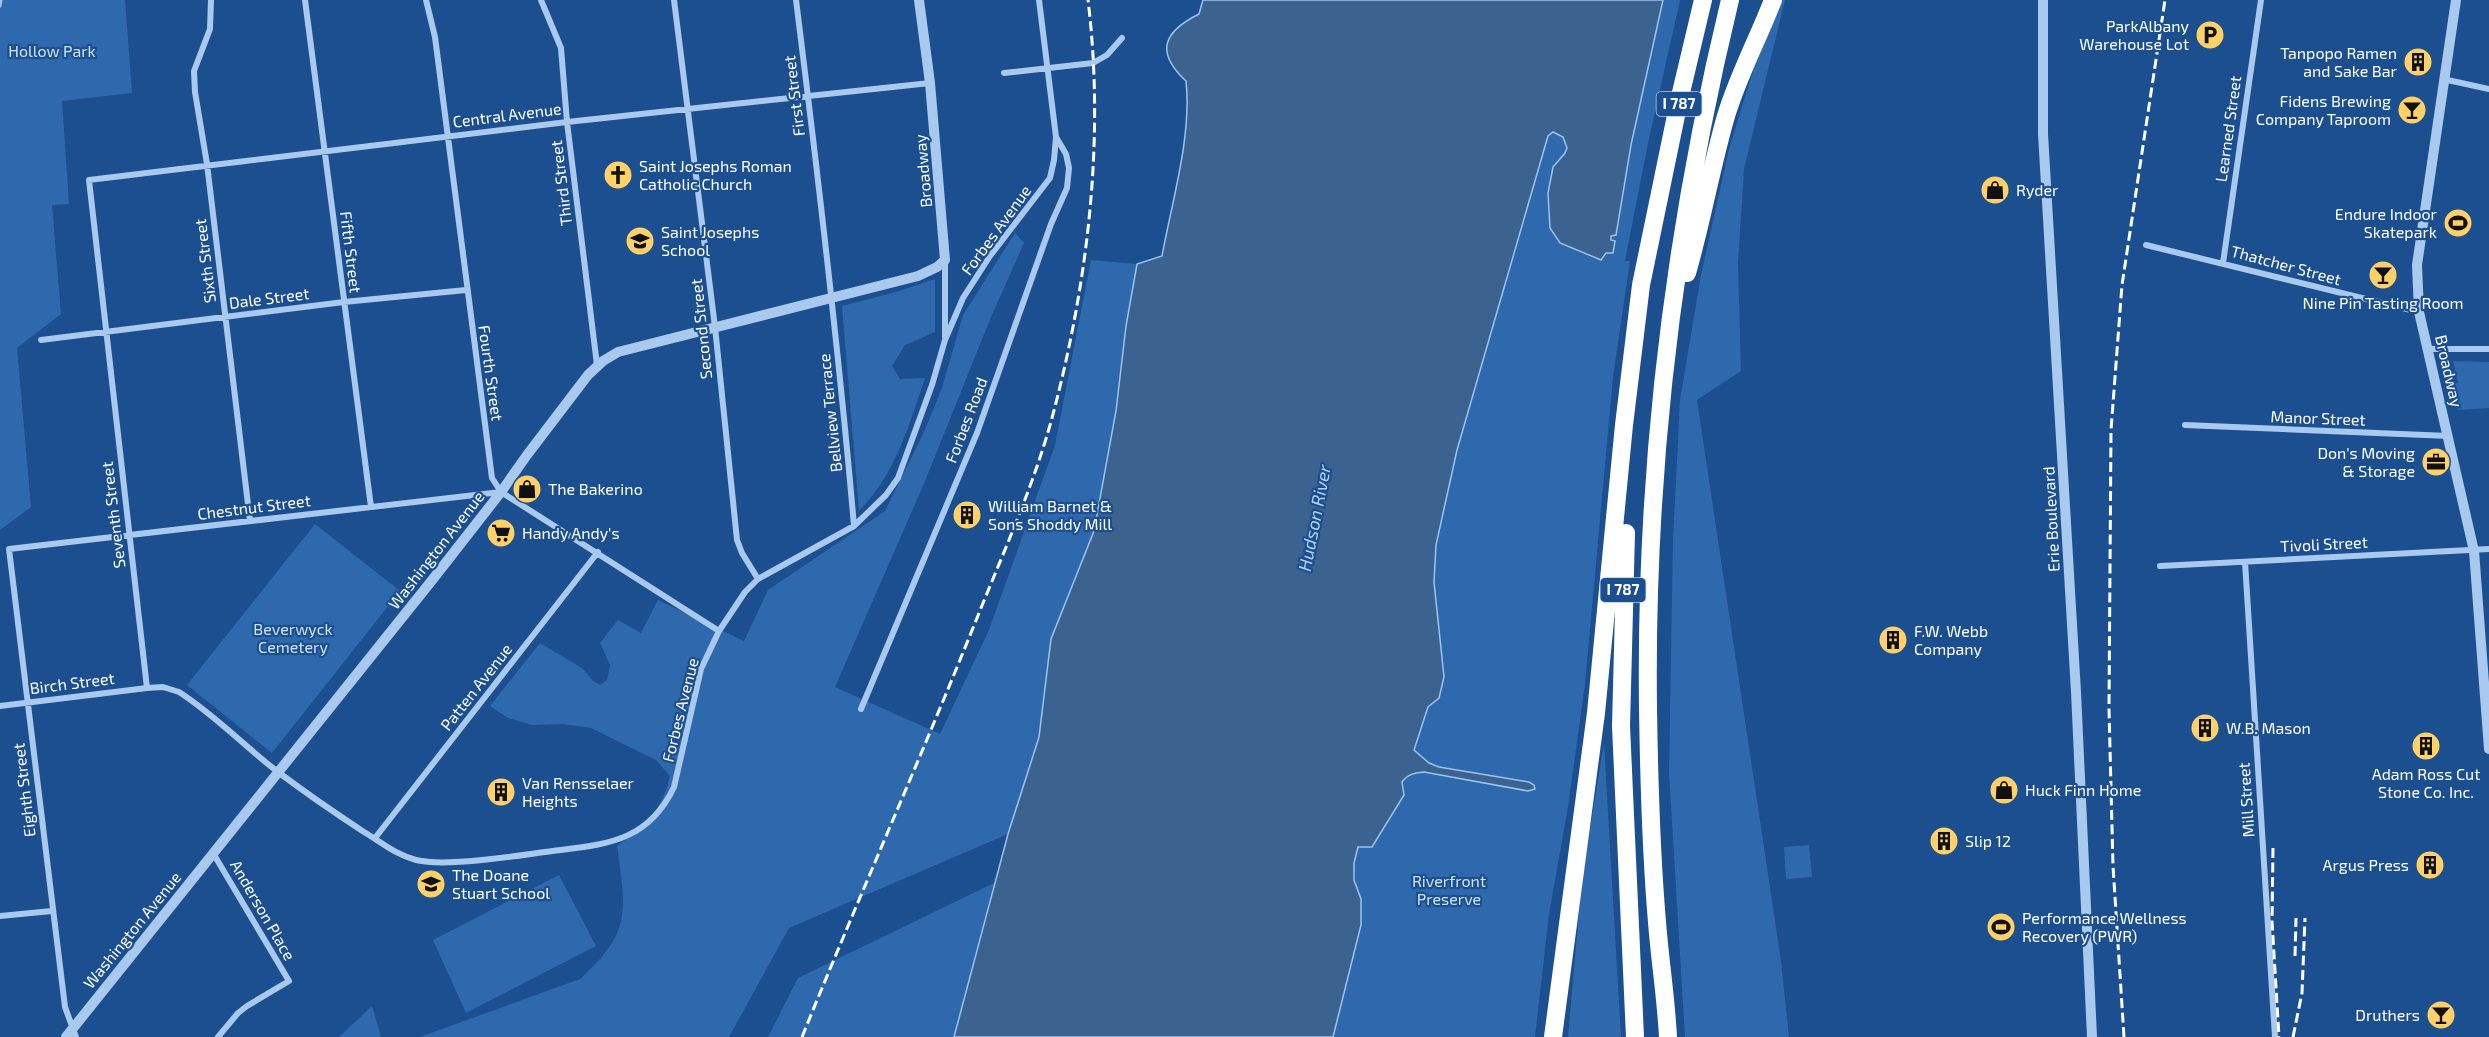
<svg xmlns="http://www.w3.org/2000/svg" width="2489" height="1037" viewBox="0 0 2489 1037" font-family="'Exo 2',sans-serif">
	<style>
		.green { fill: #2e69ad }
		.water { fill: #3c6290; stroke: #9cc4f0; stroke-width: 1.5 }
		.lines { fill: none; stroke-linecap: round; stroke-linejoin: round }
		.stream { stroke: #9cc4f0; stroke-width: 3 }
		.minor { stroke: #a9c9ee; stroke-width: 6 }
		.tertiary { stroke: #a9c9ee; stroke-width: 10 }
		.motorway { stroke: #fff; stroke-width: 18 }
		.rail { stroke: #fff; stroke-width: 3; stroke-dasharray: 10 4.5; stroke-linecap: butt }
		.labels { text-anchor: middle; stroke-width: 4.5; stroke-linejoin: round; paint-order: stroke }
		.shield { fill: #1b4f8f; stroke: #bbcadd; stroke-width: 1.5 }
		.shield-label { font-size: 15px; font-weight: bold; fill: #fff }
		.poi-label { font-size: 16px; fill: #fff; stroke: #1b4f8f; text-anchor: start }
		.park-label { font-size: 16px; fill: #cfe3fa; stroke: #1b4f8f }
		.street-label { font-size: 16px; fill: #fff; stroke: #1b4f8f }
		.water-label { font-size: 18px; font-style: italic; fill: #b5d3f5; stroke: #1b4f8f }
	</style>
	<rect width="100%" height="100%" fill="#1b4f8f"/>
	<path class="green" d="M 0,0 L 125,0 L 132,93 L 62,101 L 69,204 L 52,205 L 61,314 L 17,348 L 31,507 L 0,530 Z
		M 1663,0 L 1680,0 L 1648,143 L 1625,261 L 1630,261 L 1613,377 L 1585,684 L 1568,807 L 1549,914 L 1535,1037 L 1333,1037 L 1361,899 C 1353,878 1352,869 1358,847 L 1372,847 L 1404,795 L 1402,782 C 1408,774 1414,773 1424,772 L 1528,791 L 1529,782 L 1439,767 L 1429,763 L 1414,750 L 1428,706 L 1439,698 L 1444,677 L 1434,582 L 1436,545 L 1457,450 L 1548,136 L 1553,132 L 1563,137 L 1567,148 L 1565,153 L 1553,167 L 1549,193 L 1550,228 L 1560,243 L 1595,259 L 1606,253 L 1613,253 L 1614,241 L 1611,240 L 1611,236 L 1616,234 L 1631,145 Z
		M 1782,0 L 1785,0 L 1744,169 L 1738,263 L 1741,371 L 1697,400 L 1781,961 L 1789,1037 L 1685,1037 L 1669,772 L 1673,540 L 1680,400 L 1701,275 L 1729,149 L 1753,71 Z
		M 1015,233 L 1024,243 L 991,317 L 923,486 L 835,687 L 940,734 L 989,630 L 1055,445 L 1091,260 L 1137,264 L 1126,326 L 1116,411 L 1094,531 L 1051,639 L 1039,737 L 1008,834 L 789,928 L 729,1037 L 420,1037 L 580,979 C 632,932 626,911 617,846 C 646,825 661,812 670,776 L 656,760 L 591,728 L 563,724 L 532,725 L 508,718 L 490,706 L 540,643 L 582,668 L 592,680 L 600,685 L 607,680 L 610,665 L 600,643 L 618,620 L 641,633 L 658,600 L 744,641 L 768,590 L 885,511 L 924,432 L 942,388 L 963,315 Z
		M 935,279 L 935,332 L 905,345 L 892,366 L 900,379 L 925,378 C 908,428 896,473 859,511 L 842,306 L 896,292 Z
		M 2453,361 L 2489,362 L 2489,408 L 2458,410 L 2451,385 L 2458,383 Z
		M 315,524 L 400,591 L 272,753 L 187,685 Z
		M 1604,743 L 1621,1037 L 1568,1037 L 1582,878 Z
		M 1809,845 L 1812,877 L 1786,879 L 1784,847 Z
		M 559,875 L 596,946 L 466,1013 L 433,940 Z
		M 994,883 L 954,1037 L 768,1037 L 798,978 Z
		M 372,1006 L 381,1037 L 339,1037 Z"/>
	<path class="water" d="M 1203,0 L 1663,0 L 1631,145 L 1616,235 L 1611,236 L 1611,240 L 1615,241 L 1613,253 L 1606,253 L 1601,260 L 1560,243 L 1550,228 L 1548,193 L 1553,167 L 1565,153 L 1567,148 L 1563,137 L 1553,132 L 1548,136 L 1457,450 L 1436,545 L 1434,582 L 1444,677 L 1439,698 L 1428,707 L 1414,750 L 1429,763 L 1439,767 L 1529,782 L 1534,785 L 1535,789 L 1528,791 L 1424,772 C 1414,773 1408,774 1402,782 L 1404,795 L 1372,847 L 1358,847 L 1354,863 L 1354,880 L 1361,899 L 1361,925 L 1333,1037 L 954,1037 L 1008,834 L 1039,737 L 1051,639 L 1094,531 L 1116,411 L 1126,326 L 1137,264 L 1162,256 C 1172,201 1192,136 1186,81 C 1155,52 1163,32 1199,14 Z"/>
	<g class="lines">
		<path class="stream" d="M 0,6 L 1,0"/>
		<path class="minor" d="M 211,0 L 210,29 L 194,71 L 195,92 L 207,164 L 250,521
			M 305,0 L 371,507
			M 426,0 L 435,37 L 492,478 L 501,492 L 719,631
			M 541,0 L 561,48 L 567,122 L 597,365
			M 674,0 L 715,327 L 737,540 L 742,553 L 758,579
			M 796,0 C 818,175 839,351 854,526
			M 1004,73 L 1093,63 L 1107,55 L 1122,38
			M 2443,79 L 2489,89
			M 2146,245 L 2419,312
			M 2223,263 L 2261,0
			M 945,337 L 945,260
			M 41,340 L 344,302 L 466,290
			M 2428,349 L 2489,349
			M 2185,425 L 2449,436
			M 2245,562 L 2275,1037
			M 2160,566 L 2489,549
			M 147,688 L 89,180 L 567,122 L 930,83
			M 0,706 L 147,688 L 163,687 L 179,692 C 215,715 244,746 278,772 C 306,793 335,813 364,832 C 381,842 396,855 416,860 C 450,868 524,854 561,850 C 612,844 650,838 674,787 L 701,669 L 719,631 L 745,592 L 758,579 L 854,526 L 886,495 L 898,478 L 932,385 L 945,340 L 963,298 L 990,256 L 1050,178 L 1054,160 L 1056,137 L 1039,0
			M 861,709 L 977,433 L 1051,224 L 1067,188 L 1069,168 L 1066,154 L 1056,137
			M 375,838 L 598,552
			M 213,853 L 289,981 L 247,1006 L 238,1013 L 218,1037
			M 0,916 L 52,911
			M 76,1037 L 65,1007 L 9,549 L 501,492"/>
		<path class="tertiary" d="M 2043,0 L 2043,134 L 2076,692 L 2092,1037
			M 2456,0 L 2417,265 L 2419,312 L 2474,551 L 2489,749
			M 66,1037 L 433,579 L 501,492 L 527,455 L 588,375 L 603,361 L 618,352 L 918,276 L 937,267 L 945,260 L 930,83 L 919,0"/>
		<path class="motorway" d="M 1687,273 C 1702,221 1711,168 1726,116 C 1738,76 1758,39 1773,0
			M 1626,533 L 1621,726 L 1635,1037
			M 1553,1037 L 1596,713 L 1624,425 L 1641,285 L 1679,101 L 1703,0
			M 1668,1037 C 1666,998 1660,961 1657,922 C 1651,851 1649,779 1648,707 C 1645,469 1674,231 1730,0"/>
		<path class="rail" d="M 2273,848 L 2272,921 L 2279,1037
			M 2295,956 L 2296,918
			M 802,1037 C 858,899 919,762 975,623 C 1002,555 1033,488 1052,418 C 1088,283 1105,139 1088,0
			M 2124,1037 L 2113,866 L 2109,709 L 2111,430 L 2122,285 L 2165,0
			M 2293,1037 L 2302,993 L 2305,918"/>
	</g>
	<defs>
		<g id="parking-disc" transform="scale(1.5)"><circle r="9.5" fill="#ffd166" stroke="#1b4f8f"/><path d="M-3.5-5.5H1a3.5 3.5 0 0 1 0 7H-1V5.5H-3.5ZM-1-3.4V-.6H.8a1.4 1.4 0 0 0 0-2.8Z" fill="#111"/></g>
		<g id="building-disc" transform="scale(1.5)"><circle r="9.5" fill="#ffd166" stroke="#1b4f8f"/><path d="M-4-6H4V6H1V3H-1V6H-4ZM-2.5-4.3h1.7v1.8h-1.7ZM.8-4.3h1.7v1.8H.8ZM-2.5-1h1.7V.8h-1.7ZM.8-1h1.7V.8H.8Z" fill="#111"/></g>
		<g id="bar-disc" transform="scale(1.5)"><circle r="9.5" fill="#ffd166" stroke="#1b4f8f"/><path d="M-6-5H6L.8 .8V4.5H3.5V6h-7V4.5H-.8V.8Z" fill="#111"/></g>
		<g id="church-disc" transform="scale(1.5)"><circle r="9.5" fill="#ffd166" stroke="#1b4f8f"/><path d="M-1.2-6h2.4v3.5h3.3v2.4h-3.3V6h-2.4V-.1h-3.3v-2.4h3.3Z" fill="#111"/></g>
		<g id="shop-disc" transform="scale(1.5)"><circle r="9.5" fill="#ffd166" stroke="#1b4f8f"/><path d="M-5-2.5h2.3a2.7 3.5 0 0 1 5.4 0H5L5.5 6h-11ZM-1.5-2.5h3a1.5 2.3 0 0 0-3 0Z" fill="#111"/></g>
		<g id="stadium-disc" transform="scale(1.5)"><circle r="9.5" fill="#ffd166" stroke="#1b4f8f"/><path d="M0-5a6.5 5 0 1 0 0 10a6.5 5 0 1 0 0-10ZM-3.5-1.8h7v3.6h-7Z" fill="#111"/></g>
		<g id="school-disc" transform="scale(1.5)"><circle r="9.5" fill="#ffd166" stroke="#1b4f8f"/><path d="M0-5L7-2L0 1L-7-2ZM-4 1L0 2.5L4 1V4Q0 6-4 4Z" fill="#111"/></g>
		<g id="office-disc" transform="scale(1.5)"><circle r="9.5" fill="#ffd166" stroke="#1b4f8f"/><path d="M-6-3h4V-5.5h4V-3h4V5H-6ZM-1-4.5V-3h2v-1.5ZM-6 0V1H6V0Z" fill="#111"/></g>
		<g id="supermarket-disc" transform="scale(1.5)"><circle r="9.5" fill="#ffd166" stroke="#1b4f8f"/><path d="M-6-5.5h2.5l.6 2H6L4.5 2H-2.5L-4.4-4H-6ZM-1.5 3.2a1.3 1.3 0 1 0 .1 0ZM3 3.2a1.3 1.3 0 1 0 .1 0Z" fill="#111"/></g>
	</defs>
	<g fill-rule="evenodd">
		<use href="#parking-disc" x="2210" y="35"/>
		<use href="#building-disc" x="2418" y="62"/>
		<use href="#bar-disc" x="2412" y="110"/>
		<use href="#church-disc" x="618" y="175"/>
		<use href="#shop-disc" x="1995" y="190"/>
		<use href="#stadium-disc" x="2458" y="223"/>
		<use href="#school-disc" x="640" y="241"/>
		<use href="#bar-disc" x="2383" y="275"/>
		<use href="#office-disc" x="2436" y="462"/>
		<use href="#shop-disc" x="527" y="489"/>
		<use href="#building-disc" x="967" y="515"/>
		<use href="#supermarket-disc" x="501" y="533"/>
		<use href="#building-disc" x="1893" y="640"/>
		<use href="#building-disc" x="2205" y="728"/>
		<use href="#building-disc" x="2426" y="746"/>
		<use href="#shop-disc" x="2004" y="790"/>
		<use href="#building-disc" x="501" y="792"/>
		<use href="#building-disc" x="1944" y="841"/>
		<use href="#building-disc" x="2430" y="865"/>
		<use href="#school-disc" x="431" y="884"/>
		<use href="#stadium-disc" x="2001" y="927"/>
		<use href="#bar-disc" x="2441" y="1015"/>
	</g>
	<g class="labels">
		<g class="shield">
			<rect x="1656.5" y="92" width="45" height="24" rx="4.5"/>
			<rect x="1600.5" y="578" width="45" height="24" rx="4.5"/>
		</g>
		<g class="shield-label">
			<text x="1679" y="109">I 787</text>
			<text x="1623" y="595">I 787</text>
		</g>
		<g class="poi-label">
			<text x="2189" y="32" text-anchor="end">ParkAlbany<tspan x="2189" dy="18">Warehouse Lot</tspan></text>
			<text x="2397" y="59" text-anchor="end">Tanpopo Ramen<tspan x="2397" dy="18">and Sake Bar</tspan></text>
			<text x="2391" y="107" text-anchor="end">Fidens Brewing<tspan x="2391" dy="18">Company Taproom</tspan></text>
			<text x="639" y="172">Saint Josephs Roman<tspan x="639" dy="18">Catholic Church</tspan></text>
			<text x="2016" y="196">Ryder</text>
			<text x="2437" y="220" text-anchor="end">Endure Indoor<tspan x="2437" dy="18">Skatepark</tspan></text>
			<text x="661" y="238">Saint Josephs<tspan x="661" dy="18">School</tspan></text>
			<text x="2383" y="309" text-anchor="middle">Nine Pin Tasting Room</text>
			<text x="2415" y="459" text-anchor="end">Don's Moving<tspan x="2415" dy="18">&amp; Storage</tspan></text>
			<text x="548" y="495">The Bakerino</text>
			<text x="988" y="512">William Barnet &amp;<tspan x="988" dy="18">Sons Shoddy Mill</tspan></text>
			<text x="522" y="539">Handy Andy's</text>
			<text x="1914" y="637">F.W. Webb<tspan x="1914" dy="18">Company</tspan></text>
			<text x="2226" y="734">W.B. Mason</text>
			<text x="2426" y="780" text-anchor="middle">Adam Ross Cut<tspan x="2426" dy="18">Stone Co. Inc.</tspan></text>
			<text x="522" y="789">Van Rensselaer<tspan x="522" dy="18">Heights</tspan></text>
			<text x="2025" y="796">Huck Finn Home</text>
			<text x="1965" y="847">Slip 12</text>
			<text x="2409" y="871" text-anchor="end">Argus Press</text>
			<text x="452" y="881">The Doane<tspan x="452" dy="18">Stuart School</tspan></text>
			<text x="2022" y="924">Performance Wellness<tspan x="2022" dy="18">Recovery (PWR)</tspan></text>
			<text x="2420" y="1021" text-anchor="end">Druthers</text>
		</g>
		<g class="park-label">
			<text x="52" y="57">Hollow Park</text>
			<text x="293" y="635">Beverwyck<tspan x="293" dy="18">Cemetery</tspan></text>
			<text x="1449" y="887">Riverfront<tspan x="1449" dy="18">Preserve</tspan></text>
		</g>
		<g class="street-label">
			<text transform="translate(794 96) rotate(-97)" y="6">First Street</text>
			<text transform="translate(507 115) rotate(-7)" y="6">Central Avenue</text>
			<text transform="translate(2228 129) rotate(-82)" y="6">Learned Street</text>
			<text transform="translate(923 171) rotate(-95)" y="6">Broadway</text>
			<text transform="translate(561 183) rotate(-97)" y="6">Third Street</text>
			<text transform="translate(996 230) rotate(-54)" y="6">Forbes Avenue</text>
			<text transform="translate(351 252) rotate(83)" y="6">Fifth Street</text>
			<text transform="translate(205 261) rotate(-97)" y="6">Sixth Street</text>
			<text transform="translate(2286 265) rotate(15)" y="6">Thatcher Street</text>
			<text transform="translate(269 298) rotate(-7)" y="6">Dale Street</text>
			<text transform="translate(701 329) rotate(-96)" y="6">Second Street</text>
			<text transform="translate(2449 371) rotate(77)" y="6">Broadway</text>
			<text transform="translate(491 373) rotate(82)" y="6">Fourth Street</text>
			<text transform="translate(830 413) rotate(-96)" y="6">Bellview Terrace</text>
			<text transform="translate(2318 418) rotate(2)" y="6">Manor Street</text>
			<text transform="translate(966 420) rotate(-69)" y="6">Forbes Road</text>
			<text transform="translate(254 507) rotate(-7)" y="6">Chestnut Street</text>
			<text transform="translate(113 515) rotate(-97)" y="6">Seventh Street</text>
			<text transform="translate(2051 519) rotate(-93)" y="6">Erie Boulevard</text>
			<text transform="translate(2324 544) rotate(-3)" y="6">Tivoli Street</text>
			<text transform="translate(436 550) rotate(-52)" y="6">Washington Avenue</text>
			<text transform="translate(72 683) rotate(-7)" y="6">Birch Street</text>
			<text transform="translate(476 687) rotate(-52)" y="6">Patten Avenue</text>
			<text transform="translate(680 710) rotate(-76)" y="6">Forbes Avenue</text>
			<text transform="translate(24 790) rotate(-97)" y="6">Eighth Street</text>
			<text transform="translate(2246 800) rotate(-94)" y="6">Mill Street</text>
			<text transform="translate(263 910) rotate(60)" y="6">Anderson Place</text>
			<text transform="translate(132 930) rotate(-51)" y="6">Washington Avenue</text>
		</g>
		<g class="water-label">
			<text transform="translate(1315 518) rotate(-79)" y="6">Hudson River</text>
		</g>
	</g>
</svg>
